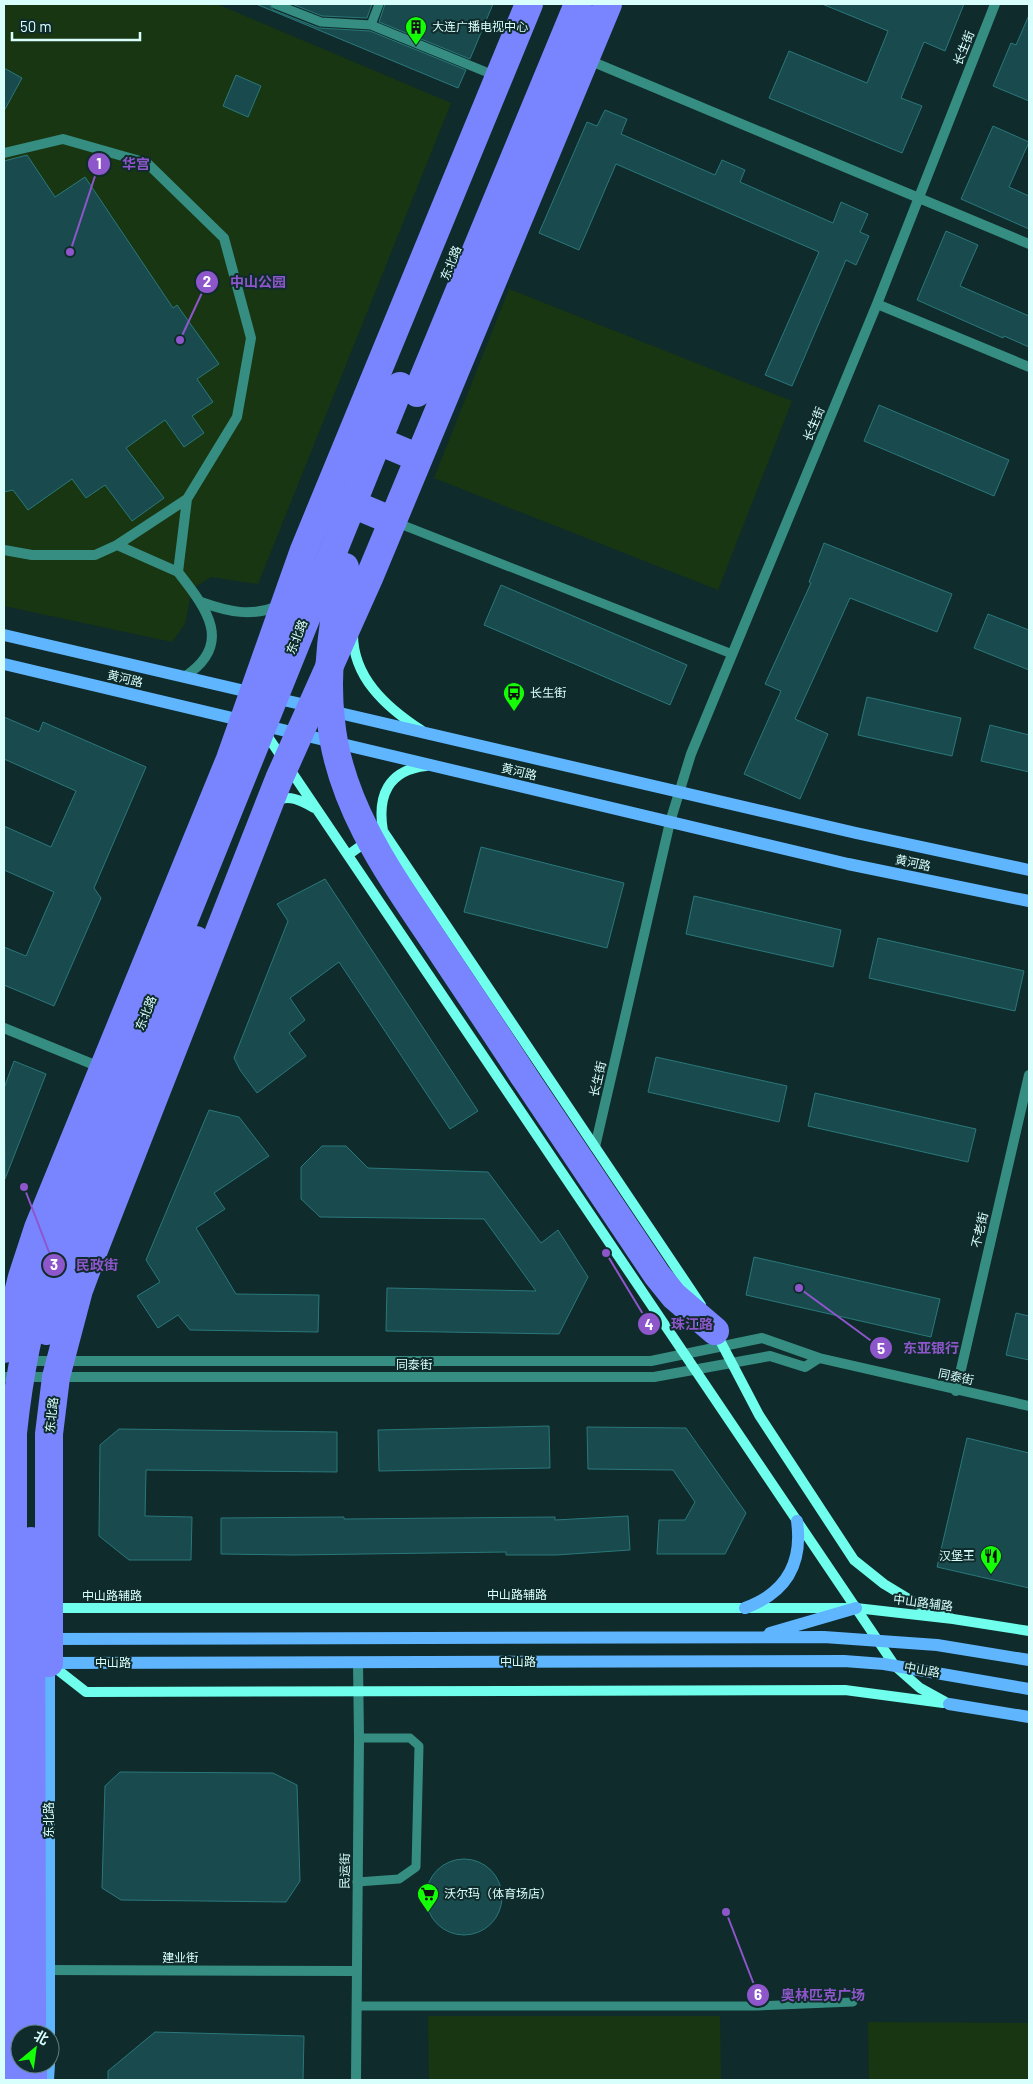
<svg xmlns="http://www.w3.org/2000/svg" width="1033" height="2084" viewBox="0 0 1033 2084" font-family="Barlow,'Noto Sans SC',sans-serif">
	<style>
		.green { fill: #183611 }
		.building { fill: #194b4e; stroke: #2a787b }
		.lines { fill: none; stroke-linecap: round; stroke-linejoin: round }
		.service { stroke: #368e83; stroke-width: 9 }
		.minor { stroke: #368e83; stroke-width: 10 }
		.tertiary { stroke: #368e83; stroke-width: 10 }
		.secondary { stroke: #70ffec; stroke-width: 10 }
		.primary { stroke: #60b5ff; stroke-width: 12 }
		.trunk { stroke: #7984ff; stroke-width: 28 }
		.trunk-bridge { stroke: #7984ff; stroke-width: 28 }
		.labels { text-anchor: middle; stroke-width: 4; stroke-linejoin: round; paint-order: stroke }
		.poi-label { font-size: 12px; fill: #d9fffd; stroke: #0f2b2b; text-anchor: start }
		.street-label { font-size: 12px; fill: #d9fffd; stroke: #0f2b2b }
		.leader { fill: none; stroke: #8e56cb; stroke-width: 2 }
		.callout-dot { fill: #8e56cb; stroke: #0f2b2b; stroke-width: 2 }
		.mark-label { font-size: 15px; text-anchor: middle; font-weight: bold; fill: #fff }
		.callout-label { font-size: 14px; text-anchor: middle; font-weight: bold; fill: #8e56cb; stroke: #0f2b2b; stroke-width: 4; stroke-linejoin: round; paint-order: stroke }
	</style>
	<rect width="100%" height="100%" fill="#0f2b2b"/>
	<path class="green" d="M 4,4 L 217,4 L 451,103 L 258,584 L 211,577 L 192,589 L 185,624 L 172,642 L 4,606 Z
		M 509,289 L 792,401 L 718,590 L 434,478 Z
		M 428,2016 L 720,2016 L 721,2080 L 429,2080 Z
		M 868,2022 L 1029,2023 L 1029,2080 L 869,2080 Z"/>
	<path class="building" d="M 256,4 L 269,4 L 273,10 L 319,28 L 370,31 L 466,70 L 458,88 Z
		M 292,4 L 372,4 L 367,18 L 322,16 Z
		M 385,4 L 493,4 L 470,59 L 379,22 Z
		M 822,4 L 964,4 L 945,51 L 924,42 L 901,98 L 922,106 L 902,153 L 769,98 L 789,51 L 867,83 L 888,31 Z
		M 1029,15 L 1029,101 L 993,86 L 1011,43 L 1016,45 Z
		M 4,68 L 22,78 L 4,111 Z
		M 236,75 L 261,86 L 248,117 L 223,106 Z
		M 605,110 L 627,119 L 621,134 L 715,175 L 722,160 L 745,170 L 740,182 L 833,223 L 841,202 L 868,214 L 860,232 L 869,236 L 856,265 L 846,260 L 792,386 L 765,375 L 819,252 L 616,164 L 579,250 L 539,233 L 587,122 L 597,126 Z
		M 993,126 L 1029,142 L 1009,187 L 1029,196 L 1029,229 L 961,199 Z
		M 27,155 L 55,197 L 85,177 L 173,308 L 177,305 L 219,364 L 197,379 L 213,402 L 192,416 L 204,433 L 184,447 L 165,420 L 126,448 L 164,498 L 132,521 L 105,485 L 86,498 L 72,479 L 28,510 L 13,490 L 4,492 L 4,161 Z
		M 946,231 L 978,245 L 960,286 L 1029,316 L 1029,347 L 1004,336 L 1003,338 L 917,300 Z
		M 879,405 L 1009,460 L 994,496 L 864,441 Z
		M 824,543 L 952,594 L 937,632 L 850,598 L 795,719 L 828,734 L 800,799 L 744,774 L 781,691 L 765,684 L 811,583 L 809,582 Z
		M 501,585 L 687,665 L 670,705 L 484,625 Z
		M 988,614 L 1029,630 L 1029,670 L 974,648 Z
		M 867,697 L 961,718 L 952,756 L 858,735 Z
		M 4,717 L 39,732 L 43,722 L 146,767 L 94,888 L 101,898 L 54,1006 L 4,985 L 4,947 L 26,956 L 54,892 L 4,870 L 4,826 L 51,847 L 76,791 L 4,759 Z
		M 990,725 L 1029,735 L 1029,772 L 981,761 Z
		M 481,847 L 624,883 L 607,948 L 464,912 Z
		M 325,879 L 478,1111 L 450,1129 L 339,962 L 290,998 L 305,1020 L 289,1033 L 306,1056 L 257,1093 L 240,1070 L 234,1058 L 288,921 L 277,904 Z
		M 694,896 L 841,930 L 833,967 L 686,934 Z
		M 878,938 L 1024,971 L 1015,1011 L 869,978 Z
		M 656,1057 L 787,1086 L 779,1122 L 648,1092 Z
		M 14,1061 L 46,1074 L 5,1179 L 4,1088 Z
		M 815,1093 L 976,1129 L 968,1162 L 808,1126 Z
		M 209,1110 L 239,1117 L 269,1156 L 214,1193 L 225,1209 L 196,1228 L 236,1294 L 319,1295 L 318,1332 L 190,1330 L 178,1315 L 158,1328 L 137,1296 L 160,1282 L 146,1260 Z
		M 322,1146 L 346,1146 L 368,1168 L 488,1172 L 541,1243 L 558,1230 L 588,1277 L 559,1334 L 386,1331 L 387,1288 L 536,1291 L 484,1219 L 320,1217 L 301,1199 L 301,1167 Z
		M 754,1257 L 940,1299 L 931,1337 L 746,1295 Z
		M 1016,1313 L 1029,1316 L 1029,1360 L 1006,1355 Z
		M 549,1426 L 550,1468 L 379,1471 L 378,1430 Z
		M 587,1427 L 686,1428 L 746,1513 L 725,1554 L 657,1554 L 659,1520 L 685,1520 L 695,1502 L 673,1470 L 588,1469 Z
		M 119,1429 L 337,1432 L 337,1472 L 146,1470 L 145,1516 L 192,1517 L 191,1560 L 129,1560 L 99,1536 L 100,1445 Z
		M 967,1438 L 1029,1453 L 1029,1588 L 937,1567 Z
		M 628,1516 L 630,1550 L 556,1555 L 506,1555 L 506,1552 L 293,1555 L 221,1554 L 221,1518 L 344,1517 L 344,1519 L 555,1517 L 555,1520 Z
		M 120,1772 L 273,1773 L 297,1785 L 300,1881 L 286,1902 L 121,1900 L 102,1888 L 105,1786 Z
		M426 1897a38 38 0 1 1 76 0a38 38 0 1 1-76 0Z
		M 155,2032 L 304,2036 L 303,2080 L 108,2080 L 108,2071 Z"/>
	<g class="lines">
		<path class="service" d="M 275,4 L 321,22 L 371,25 L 496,76
			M 371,25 L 379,4
			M 395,522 L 732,654
			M 357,1882 L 399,1879 L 416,1867 L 419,1746 L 410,1738 L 359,1738
			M 357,2006 L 756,2006 L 853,2002"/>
		<path class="minor" d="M 586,59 L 1029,244
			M 4,153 L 63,139 L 147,163 L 224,238 L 251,338 L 237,417 L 187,499 L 117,545 L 95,555 L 32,555 L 4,550
			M 877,304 L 1029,367
			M 117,545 L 178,572
			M 201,602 C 229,612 251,617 279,606
			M 184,677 C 235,644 206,608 178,572 L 187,499
			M 4,1028 L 102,1068
			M 595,1147 L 670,822 L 691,754 L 877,304 L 995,4
			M 956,1391 L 1029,1075
			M 42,1970 L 357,1971
			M 356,2080 L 359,1738 L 358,1662"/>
		<path class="tertiary" d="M 24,1361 L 651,1361 L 762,1338 L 819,1358 L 1029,1406
			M 4,1377 L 654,1377 L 770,1356 L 805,1367 L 819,1358"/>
		<path class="secondary" d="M 353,632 C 352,677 386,707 421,730
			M 264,731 L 895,1666 L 920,1688 L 949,1704
			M 426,766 C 388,770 377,796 383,831 L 701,1305
			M 274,802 C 288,793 302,801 314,808
			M 348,855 L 369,840
			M 715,1331 L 759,1415 L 854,1560 L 884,1584 L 917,1604 L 953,1619
			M 50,1608 L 856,1608 L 953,1619 L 1029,1631
			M 49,1663 L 86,1692 L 845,1690 L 943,1703"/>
		<path class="primary" d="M 4,635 L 856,833 L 1029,870
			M 4,664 L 848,864 L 1029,901
			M 745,1608 C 786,1593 803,1564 797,1521
			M 770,1633 L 856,1608
			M 46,1639 L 824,1637 L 937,1645 L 1029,1660
			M 949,1704 L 1029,1717
			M 49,2034 L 49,1663 L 844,1661 L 884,1664 L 1029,1689
			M 48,2080 L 49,2064"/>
		<path class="trunk" d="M 417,393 L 578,4
			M 357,432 L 419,458
			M 331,495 L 393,521
			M 523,1075 L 657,1275 L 674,1296 L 715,1331
			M 4,1349 L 22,1277 L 38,1228 L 230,759 L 304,550 L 529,4
			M 8,1664 L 49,1663 L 49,1434 L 56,1377 L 79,1290 L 94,1250 L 279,779 L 369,578 L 608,4
			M 33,2064 L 33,2080"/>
		<path class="trunk-bridge" d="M 345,567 C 333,618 325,669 331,721 C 339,804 390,875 435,942 C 464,986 494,1030 523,1075
			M 47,1331 L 61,1282 L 76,1243 L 196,940
			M 31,1541 L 32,2034
			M 13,2080 L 13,1433 C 20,1365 34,1300 57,1235 L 400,386"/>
	</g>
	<defs>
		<g id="building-pin" transform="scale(1.125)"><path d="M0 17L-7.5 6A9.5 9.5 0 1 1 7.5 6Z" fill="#14ff05" stroke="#0f2b2b"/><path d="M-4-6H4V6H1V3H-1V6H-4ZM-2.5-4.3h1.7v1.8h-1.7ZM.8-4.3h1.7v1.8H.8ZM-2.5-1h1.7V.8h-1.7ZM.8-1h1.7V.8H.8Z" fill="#111"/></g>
		<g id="bus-pin" transform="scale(1.125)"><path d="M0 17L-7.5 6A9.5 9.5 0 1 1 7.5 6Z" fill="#14ff05" stroke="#0f2b2b"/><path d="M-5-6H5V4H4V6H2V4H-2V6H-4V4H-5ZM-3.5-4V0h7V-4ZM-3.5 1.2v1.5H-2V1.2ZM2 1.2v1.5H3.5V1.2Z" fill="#111"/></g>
		<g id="restaurant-pin" transform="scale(1.125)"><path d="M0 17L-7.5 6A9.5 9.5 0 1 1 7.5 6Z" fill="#14ff05" stroke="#0f2b2b"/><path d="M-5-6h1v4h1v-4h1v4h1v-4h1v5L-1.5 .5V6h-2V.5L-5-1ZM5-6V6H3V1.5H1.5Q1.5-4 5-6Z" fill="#111"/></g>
		<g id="supermarket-pin" transform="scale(1.125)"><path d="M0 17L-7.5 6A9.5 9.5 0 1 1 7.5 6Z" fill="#14ff05" stroke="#0f2b2b"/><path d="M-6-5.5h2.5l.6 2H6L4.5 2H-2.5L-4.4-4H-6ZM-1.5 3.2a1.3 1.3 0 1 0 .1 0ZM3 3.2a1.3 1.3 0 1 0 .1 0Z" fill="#111"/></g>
	</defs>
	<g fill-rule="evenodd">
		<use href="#building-pin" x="416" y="27"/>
		<use href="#bus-pin" x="514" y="693"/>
		<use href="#restaurant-pin" x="991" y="1556"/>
		<use href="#supermarket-pin" x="428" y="1894"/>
	</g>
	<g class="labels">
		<g class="poi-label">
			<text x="432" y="31">大连广播电视中心</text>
			<text x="530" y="697">长生街</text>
			<text x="975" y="1560" text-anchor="end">汉堡王</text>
			<text x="444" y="1898">沃尔玛（体育场店）</text>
		</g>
		<g class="street-label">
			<text transform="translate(964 48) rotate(-68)" y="4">长生街</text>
			<text transform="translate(451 263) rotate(-68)" y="4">东北路</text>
			<text transform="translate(814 424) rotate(-67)" y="4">长生街</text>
			<text transform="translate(297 637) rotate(-68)" y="4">东北路</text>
			<text transform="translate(125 679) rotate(13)" y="4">黄河路</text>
			<text transform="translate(519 772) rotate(13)" y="4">黄河路</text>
			<text transform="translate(913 863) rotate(12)" y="4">黄河路</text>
			<text transform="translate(146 1013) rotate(-68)" y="4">东北路</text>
			<text transform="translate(598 1079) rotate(-77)" y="4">长生街</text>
			<text transform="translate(980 1230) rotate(-77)" y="4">不老街</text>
			<text x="414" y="1369">同泰街</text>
			<text transform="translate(956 1377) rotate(12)" y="4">同泰街</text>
			<text transform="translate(52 1415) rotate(-84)" y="4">东北路</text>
			<text x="517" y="1599">中山路辅路</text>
			<text x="112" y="1600">中山路辅路</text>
			<text transform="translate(923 1603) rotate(7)" y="4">中山路辅路</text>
			<text x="518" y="1666">中山路</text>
			<text x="113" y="1667">中山路</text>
			<text transform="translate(922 1670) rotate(10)" y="4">中山路</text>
			<text transform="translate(49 1820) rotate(-90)" y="4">东北路</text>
			<text transform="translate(345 1871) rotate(-89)" y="4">民运街</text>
			<text x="180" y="1962">建业街</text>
		</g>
	</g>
	<path class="leader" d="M70 252L99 164M180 340L207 282M24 1187L54 1265M606 1253L649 1324M799 1288L881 1348M726 1912L758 1995"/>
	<g class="callout-dot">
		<circle cx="70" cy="252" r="5"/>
		<circle cx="180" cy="340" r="5"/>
		<circle cx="24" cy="1187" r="5"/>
		<circle cx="606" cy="1253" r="5"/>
		<circle cx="799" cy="1288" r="5"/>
		<circle cx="726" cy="1912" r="5"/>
		<circle cx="99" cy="164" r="12"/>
		<circle cx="207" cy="282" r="12"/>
		<circle cx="54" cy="1265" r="12"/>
		<circle cx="649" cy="1324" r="12"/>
		<circle cx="881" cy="1348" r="12"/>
		<circle cx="758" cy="1995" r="12"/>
	</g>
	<g class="mark-label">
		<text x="99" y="169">1</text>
		<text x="207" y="287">2</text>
		<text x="54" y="1270">3</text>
		<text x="649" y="1330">4</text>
		<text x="881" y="1354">5</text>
		<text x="758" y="2000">6</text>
	</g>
	<g class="callout-label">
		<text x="136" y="169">华宫</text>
		<text x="258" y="287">中山公园</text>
		<text x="97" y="1270">民政街</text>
		<text x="692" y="1329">珠江路</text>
		<text x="931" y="1353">东亚银行</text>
		<text x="823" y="2000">奥林匹克广场</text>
	</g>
	<rect width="1033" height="2084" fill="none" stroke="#d9fffd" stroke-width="10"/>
	<g transform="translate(35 2049) rotate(29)"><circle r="24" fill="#0f2b2b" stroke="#60807f"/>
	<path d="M0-4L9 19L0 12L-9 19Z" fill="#14ff05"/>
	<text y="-8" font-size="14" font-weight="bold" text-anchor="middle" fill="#d9fffd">北</text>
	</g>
	<path d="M12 32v8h128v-8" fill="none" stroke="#d9fffd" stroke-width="2.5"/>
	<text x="20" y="32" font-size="15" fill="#d9fffd" stroke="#0f2b2b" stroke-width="4" paint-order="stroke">50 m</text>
</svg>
